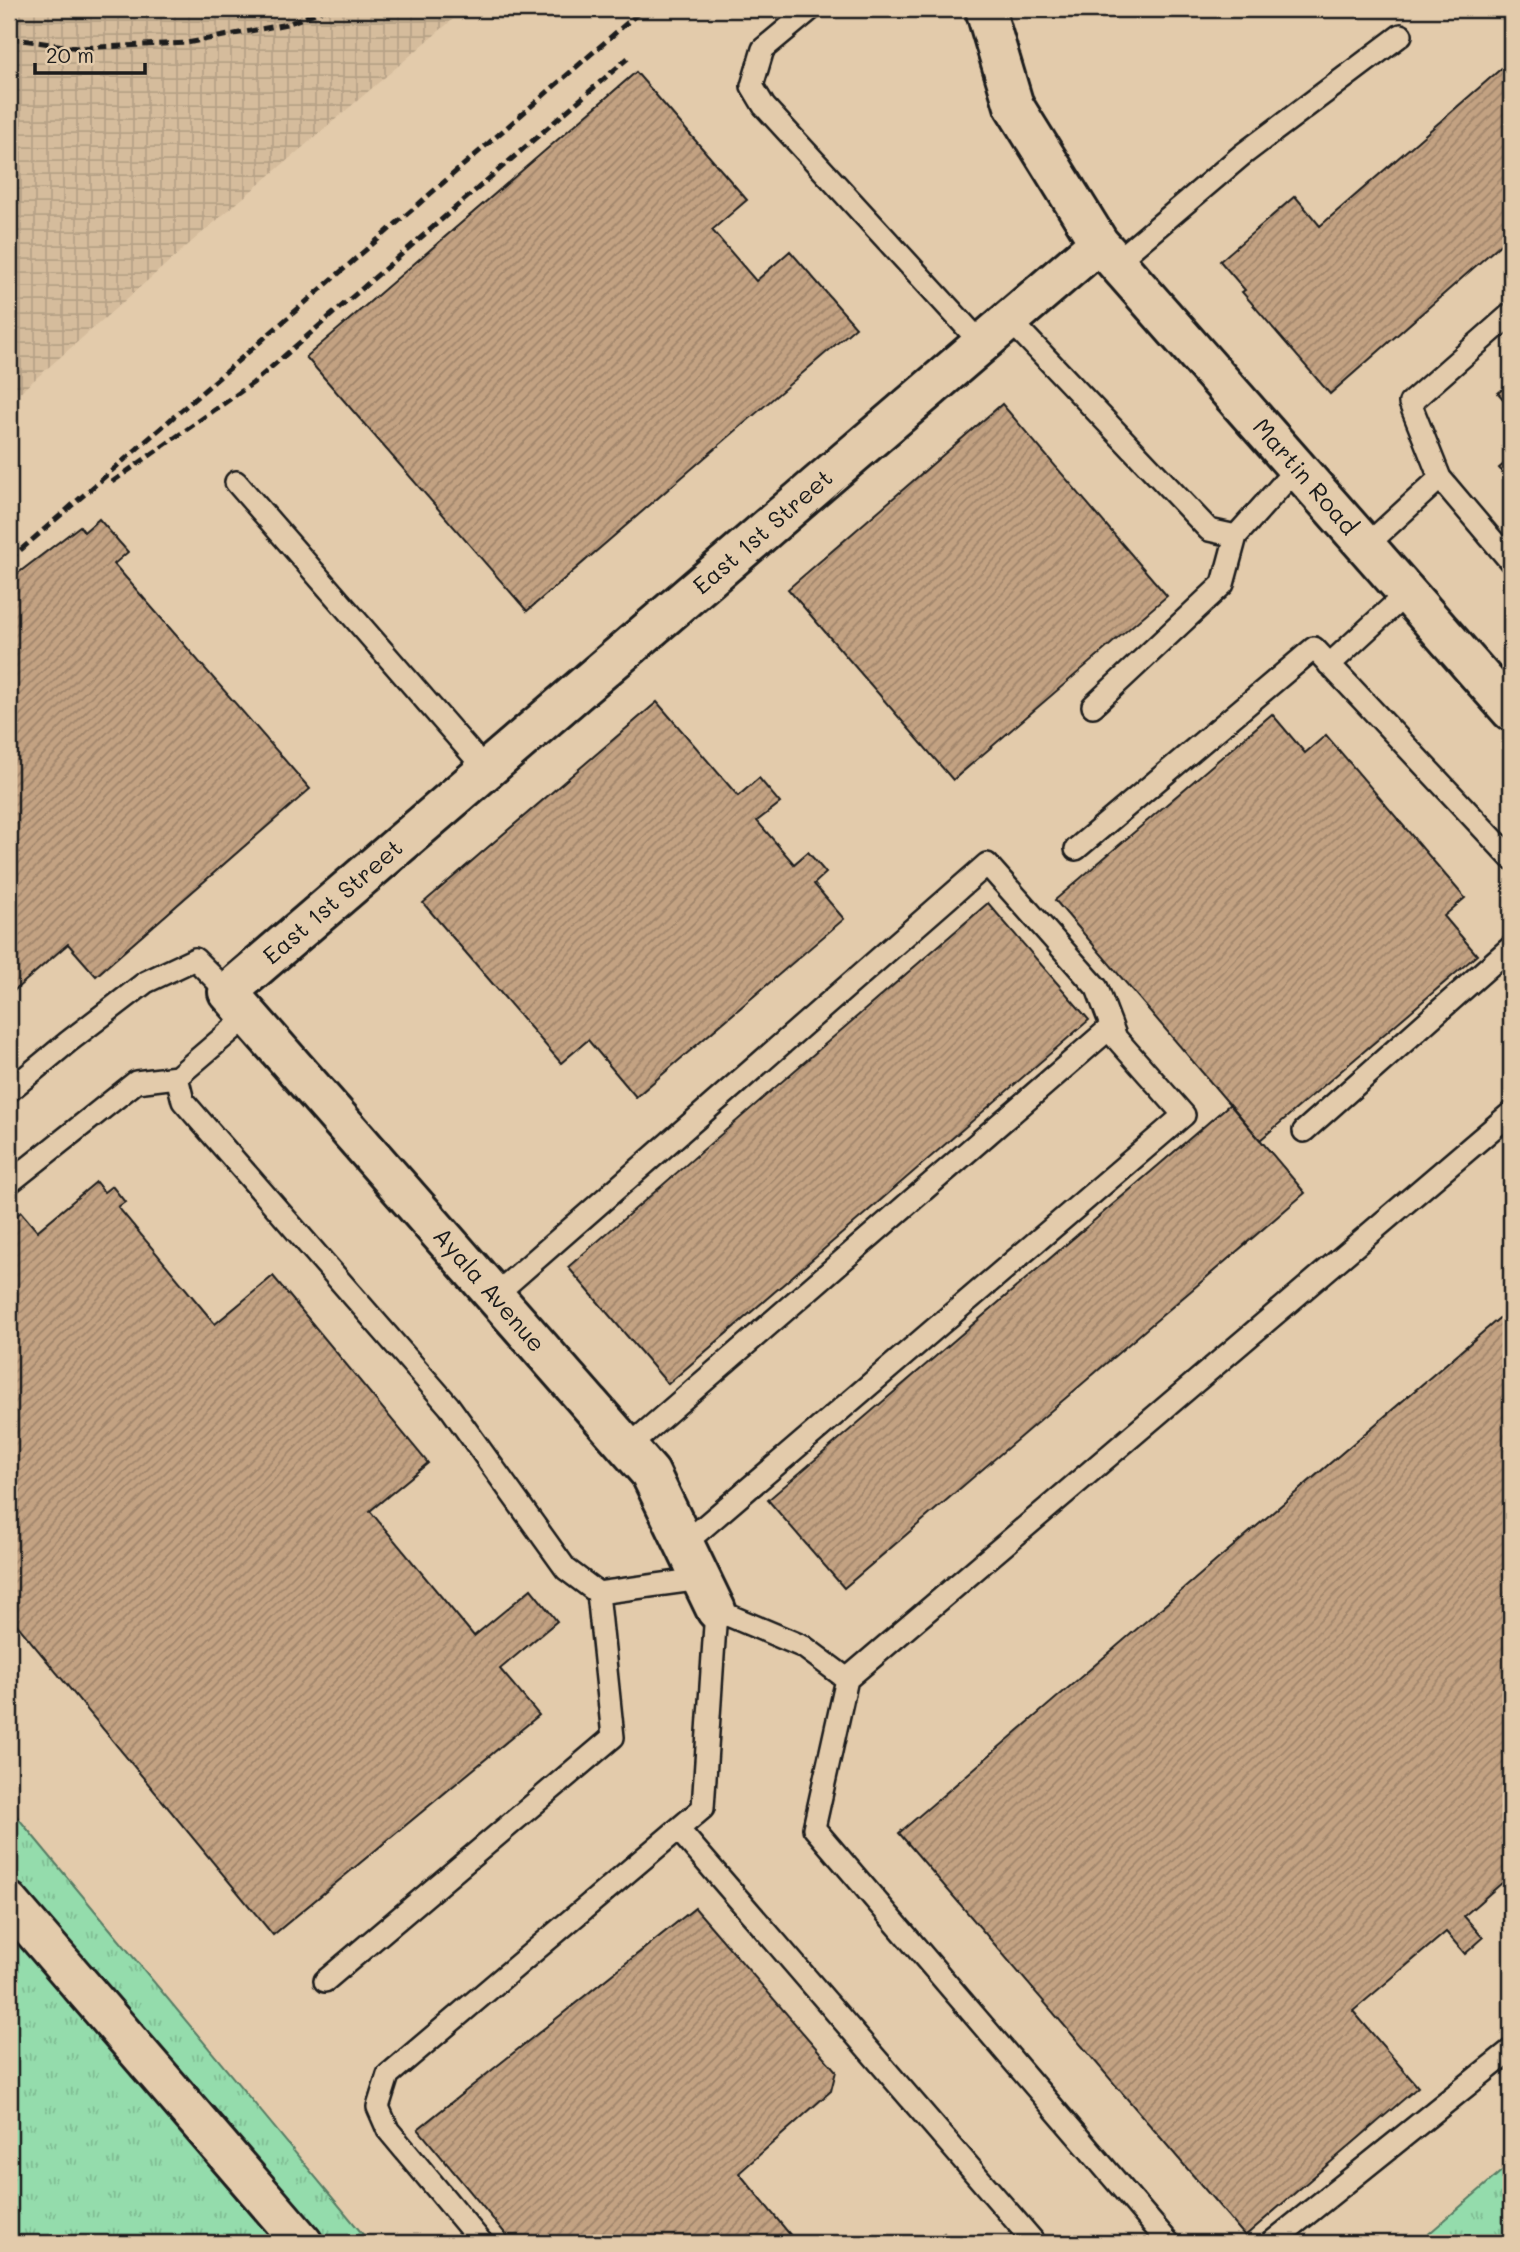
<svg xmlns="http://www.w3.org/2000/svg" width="1520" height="2252" viewBox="0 0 1520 2252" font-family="Mali,sans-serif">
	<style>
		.industrial { fill: url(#industrial-grid) }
		.park { fill: url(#park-tufts); stroke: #587c64; stroke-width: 2 }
		.building { fill: url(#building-hatch); stroke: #1c1c1c; stroke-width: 2 }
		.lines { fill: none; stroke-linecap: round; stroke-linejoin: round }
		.lane-casing { stroke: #1c1c1c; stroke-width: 26 }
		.street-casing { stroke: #1c1c1c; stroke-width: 44 }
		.lane { stroke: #e3cbab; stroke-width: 21 }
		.street { stroke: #e3cbab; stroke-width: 38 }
		.rail { stroke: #1c1c1c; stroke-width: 5; stroke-dasharray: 10 5; stroke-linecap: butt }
		.labels { text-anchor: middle; stroke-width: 5; stroke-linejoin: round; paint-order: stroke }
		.street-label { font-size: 24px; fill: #1c1c1c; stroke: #e3cbab }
	</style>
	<defs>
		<pattern id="industrial-grid" width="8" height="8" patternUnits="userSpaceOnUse" patternTransform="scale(1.75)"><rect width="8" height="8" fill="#d5bc9c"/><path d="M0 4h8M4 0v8" fill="none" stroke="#b6a186"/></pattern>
		<pattern id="park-tufts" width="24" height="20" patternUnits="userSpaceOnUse" patternTransform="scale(1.75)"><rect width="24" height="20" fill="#94dcac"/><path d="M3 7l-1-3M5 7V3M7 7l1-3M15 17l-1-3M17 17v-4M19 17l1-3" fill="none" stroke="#7fbc93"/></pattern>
		<pattern id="building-hatch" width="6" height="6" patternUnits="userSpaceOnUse" patternTransform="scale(1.75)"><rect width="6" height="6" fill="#c3a282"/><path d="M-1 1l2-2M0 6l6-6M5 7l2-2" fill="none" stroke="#9e836a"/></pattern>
	</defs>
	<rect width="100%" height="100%" fill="#e3cbab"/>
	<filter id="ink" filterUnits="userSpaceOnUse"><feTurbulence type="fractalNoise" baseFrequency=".0143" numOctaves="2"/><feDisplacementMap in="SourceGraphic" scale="14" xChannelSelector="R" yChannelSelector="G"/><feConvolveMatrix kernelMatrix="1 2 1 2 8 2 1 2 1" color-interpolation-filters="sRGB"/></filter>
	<g filter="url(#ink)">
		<path class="industrial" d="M 9,9 L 465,9 L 196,238 L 9,402 Z"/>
		<path class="park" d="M 9,1807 L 370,2243 L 9,2243 Z
			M 1511,2163 L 1511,2243 L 1417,2243 L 1418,2243 Z"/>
		<path class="building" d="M 1511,60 L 1511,235 L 1330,394 L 1242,292 L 1245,290 L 1220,261 L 1295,196 L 1320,226 Z
			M 636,72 L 747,200 L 712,230 L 756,281 L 790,251 L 856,327 L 527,611 L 306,357 Z
			M 1511,382 L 1511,408 L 1498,393 Z
			M 1002,404 L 1167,596 L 953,780 L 788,589 Z
			M 1511,458 L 1511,482 L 1499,468 Z
			M 99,519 L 128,552 L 114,564 L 310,789 L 96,976 L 68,944 L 9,995 L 9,580 L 80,526 L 84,532 Z
			M 657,702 L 738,796 L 759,778 L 780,803 L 757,821 L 794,864 L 808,852 L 826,873 L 814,884 L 844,919 L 636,1097 L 588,1040 L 561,1063 L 423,903 Z
			M 1272,714 L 1305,753 L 1326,735 L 1465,898 L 1444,916 L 1477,955 L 1260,1140 L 1055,900 Z
			M 988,903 L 1089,1020 L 668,1384 L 568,1267 Z
			M 1230,1104 L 1305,1193 L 844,1588 L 768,1500 Z
			M 96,1182 L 104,1192 L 112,1186 L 125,1202 L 118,1207 L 215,1324 L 273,1276 L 428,1463 L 370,1511 L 474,1636 L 531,1589 L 557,1621 L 500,1669 L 539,1715 L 273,1935 L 9,1615 L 9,1221 L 21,1212 L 37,1231 Z
			M 1511,1308 L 1511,1875 L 1464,1916 L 1483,1938 L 1465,1954 L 1446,1932 L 1353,2011 L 1418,2087 L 1245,2236 L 899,1833 Z
			M 695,1908 L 836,2071 L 831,2091 L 739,2173 L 797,2243 L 513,2243 L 418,2129 Z
			M 944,2233 L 952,2243 L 930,2243 Z"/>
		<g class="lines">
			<g class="lane-casing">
				<path id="lane" d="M 811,9 L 763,49 L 752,86 L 764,106 L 982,344
					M 1115,263 L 1242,155 L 1401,35
					M 1010,320 L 1209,530 L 1236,536 L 1297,468
					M 1440,478 L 1511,562
					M 236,482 L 486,770
					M 1366,546 L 1440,478 L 1410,403 L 1511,314
					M 1329,665 L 1407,593
					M 1093,706 L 1223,584 L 1236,536
					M 1076,849 L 1314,648 L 1511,858
					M 248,1016 L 177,1077 L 183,1101 L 449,1406 L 566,1569 L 598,1593 L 701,1579
					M 9,1091 L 68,1042 L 146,982 L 195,959 L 228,992
					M 1304,1131 L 1511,947
					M 9,1183 L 136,1082 L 177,1077
					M 494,1296 L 987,864 L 1097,988 L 1116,1038 L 1184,1115 L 684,1544
					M 627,1448 L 1111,1027
					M 678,1829 L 1035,2243
					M 325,1981 L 613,1737 L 598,1593
					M 482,2243 L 388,2130 L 378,2107 L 388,2075 L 703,1808 L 716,1610 L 804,1647 L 847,1679
					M 1169,2243 L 814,1828 L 847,1679 L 1511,1113
					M 1271,2243 L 1511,2050"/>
			</g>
			<g class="street-casing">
				<path id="street" d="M 985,9 L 1014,106 L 1099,243 L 1511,711
					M 716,1610 L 650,1473 L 228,992 L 1099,243
					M 9,1902 L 303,2243"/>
			</g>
			<use href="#lane" class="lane"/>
			<use href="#street" class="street"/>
			<path class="rail" d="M 9,38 L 78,48 L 187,43 L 287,24 L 326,9
				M 112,482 L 253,383 L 628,58
				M 9,560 L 643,9"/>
		</g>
	</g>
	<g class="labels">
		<g class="street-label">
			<text transform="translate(1305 477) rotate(49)" y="8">Martin Road</text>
			<text transform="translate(763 532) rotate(-41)" y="8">East 1st Street</text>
			<text transform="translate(333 902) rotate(-41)" y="8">East 1st Street</text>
			<text transform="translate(489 1290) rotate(49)" y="8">Ayala Avenue</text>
		</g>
	</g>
	<rect width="1520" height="2252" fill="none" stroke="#e3cbab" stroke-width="35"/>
	<rect x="18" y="18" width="1485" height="2217" fill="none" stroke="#1c1c1c" stroke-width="2.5" filter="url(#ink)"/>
	<path d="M35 63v10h110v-10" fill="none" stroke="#1c1c1c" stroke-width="3.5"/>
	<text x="46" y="63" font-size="21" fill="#1c1c1c" stroke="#e3cbab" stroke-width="5" paint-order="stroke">20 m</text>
</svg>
